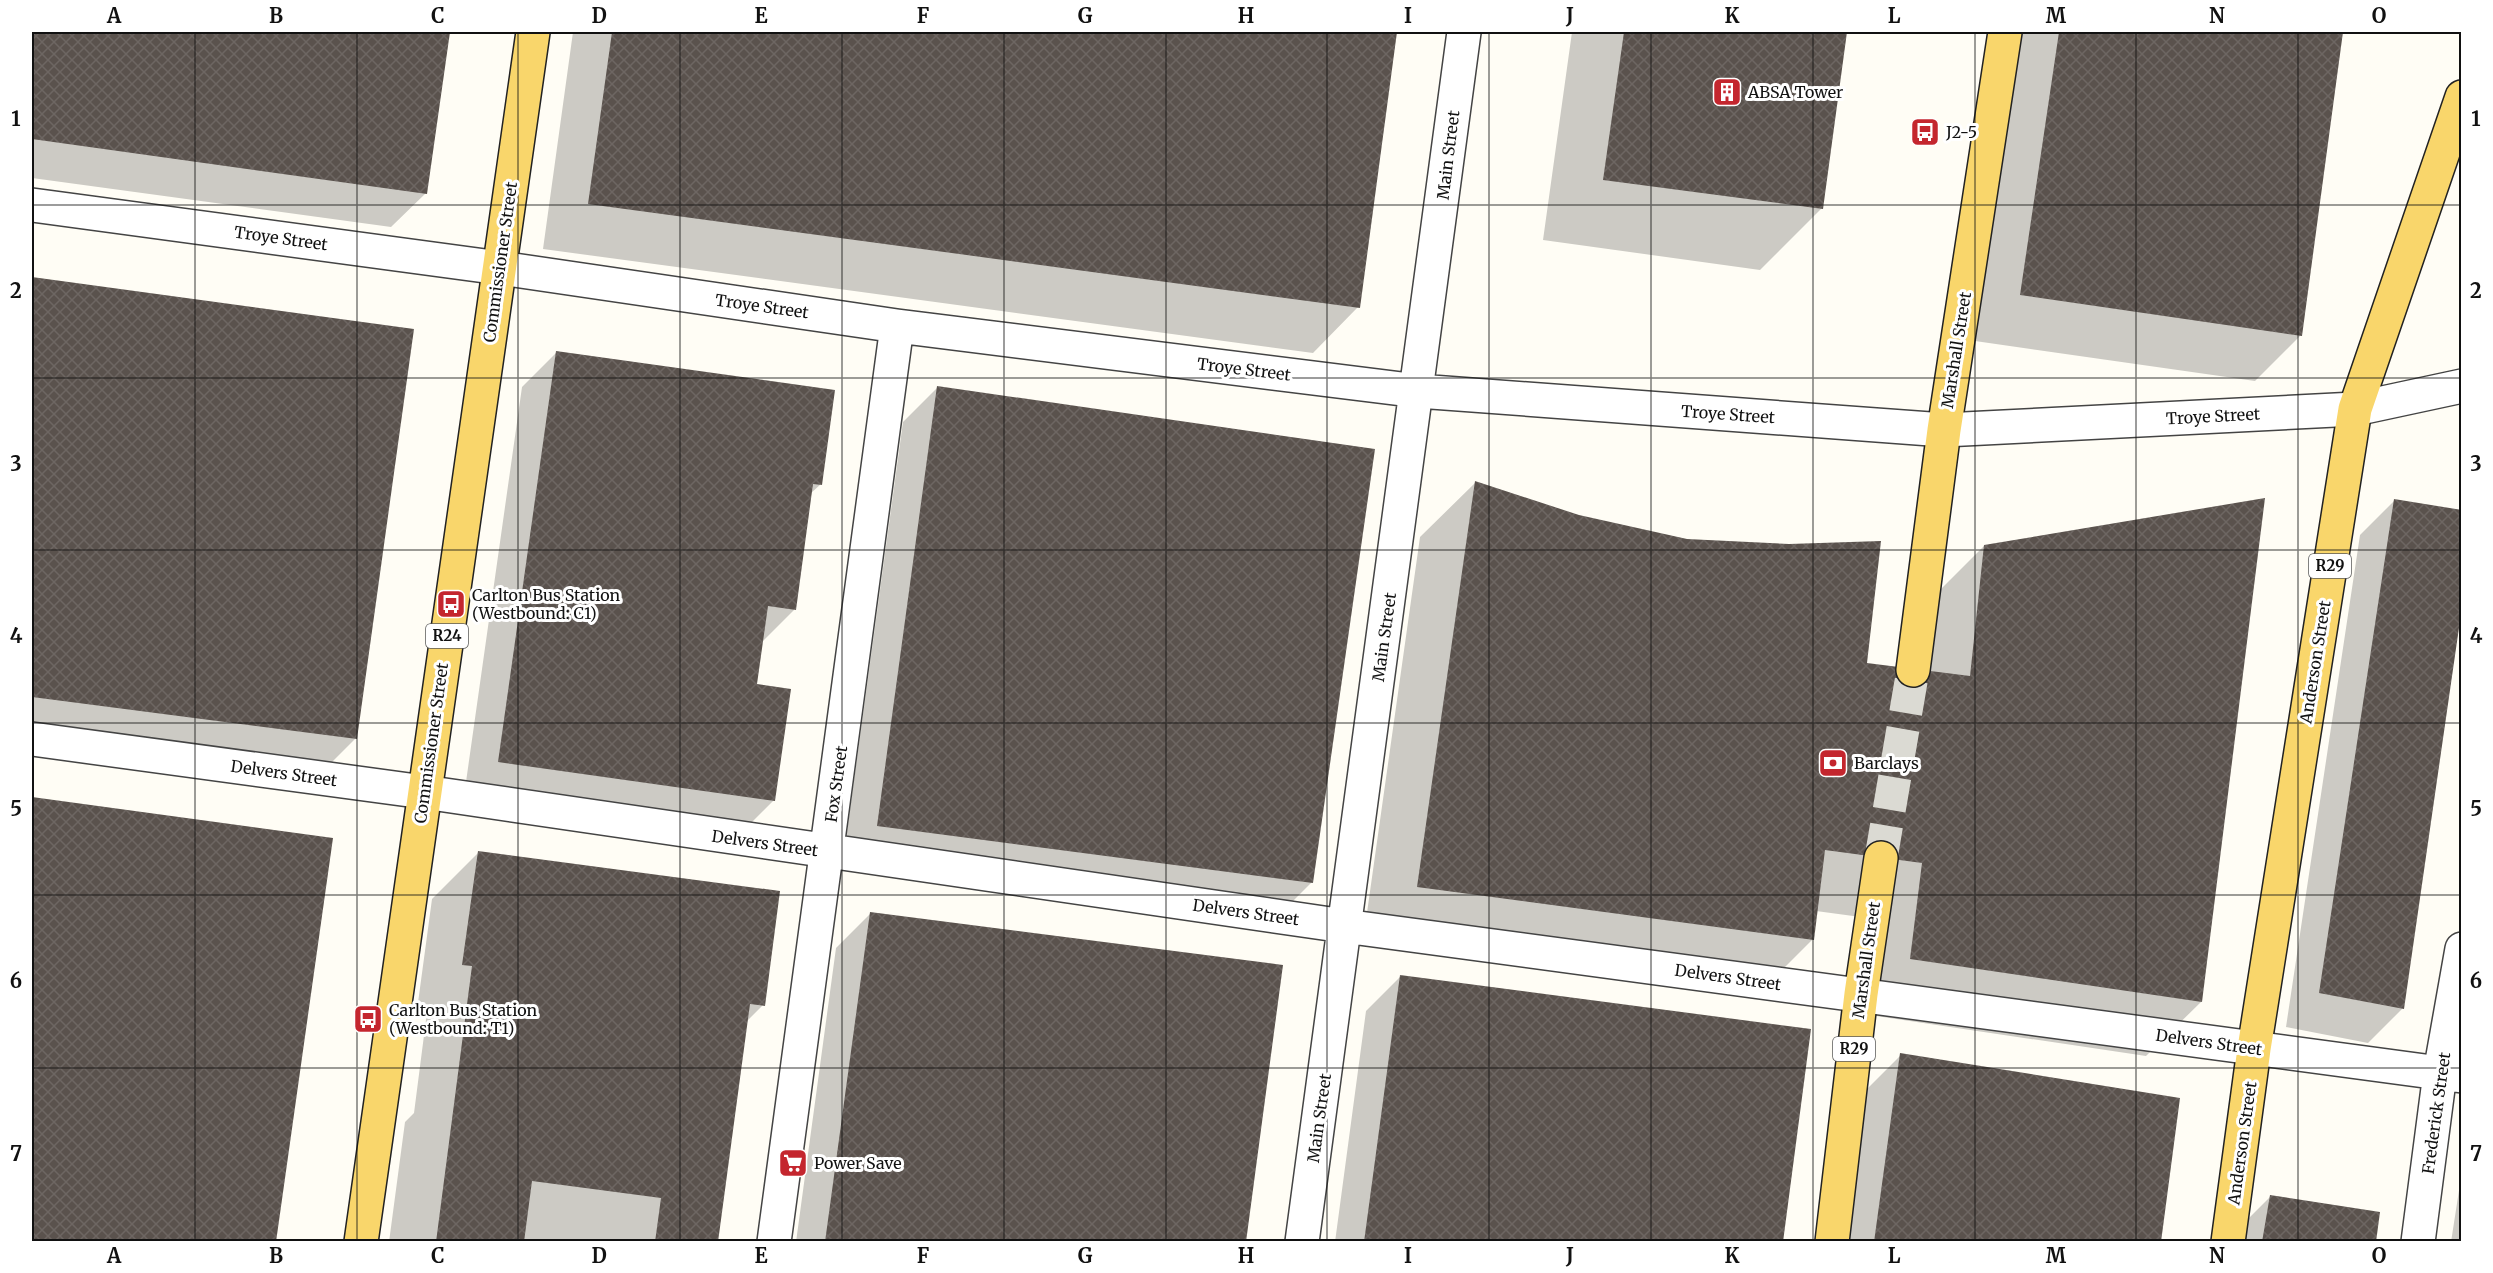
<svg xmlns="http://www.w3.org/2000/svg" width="2493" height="1273" viewBox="0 0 2493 1273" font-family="Merriweather,serif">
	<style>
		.shadow { fill: #0003 }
		.building { fill: url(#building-cross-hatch) }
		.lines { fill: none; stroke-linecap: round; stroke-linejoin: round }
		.major-tunnel { stroke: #dbdad3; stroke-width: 33; stroke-dasharray: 33 16; stroke-linecap: butt }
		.minor-casing { stroke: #444; stroke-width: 36 }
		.major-casing { stroke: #222; stroke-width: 36 }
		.minor { stroke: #fff; stroke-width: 33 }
		.major { stroke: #f9d66b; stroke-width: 33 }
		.grid { fill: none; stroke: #111; stroke-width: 1.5; stroke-opacity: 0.55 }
		.labels { text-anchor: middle; stroke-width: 6; stroke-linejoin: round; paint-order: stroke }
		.shield { fill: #fff; stroke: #585858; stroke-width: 1.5 }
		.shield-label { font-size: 15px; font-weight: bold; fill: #111 }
		.poi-label { font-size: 16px; fill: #111; stroke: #fff; text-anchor: start }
		.street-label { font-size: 16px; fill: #111; stroke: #fff }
		.neatline { fill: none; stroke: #111; stroke-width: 2 }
		.grid-label { font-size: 20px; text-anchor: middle; font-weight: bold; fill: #111 }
	</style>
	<defs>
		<pattern id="building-cross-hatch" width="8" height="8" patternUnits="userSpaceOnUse" patternTransform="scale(1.5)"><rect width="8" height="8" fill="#5a524d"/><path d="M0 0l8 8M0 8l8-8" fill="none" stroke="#6d6662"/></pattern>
	</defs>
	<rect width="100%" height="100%" fill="#fffdf5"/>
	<path class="shadow" d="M 32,32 L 448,32 L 426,193 L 391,227 L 32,178 Z
		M 573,32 L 1396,32 L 1358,307 L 1313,353 L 543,249 Z
		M 1572,32 L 1846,32 L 1821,209 L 1760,270 L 1543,240 Z
		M 2021,32 L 2342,32 L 2301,335 L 2255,381 L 1975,341 Z
		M 32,278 L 412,331 L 356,738 L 321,773 L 32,735 Z
		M 556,353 L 821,484 L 810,494 L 795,609 L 761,643 L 755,686 L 774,800 L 739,835 L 464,796 L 522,387 Z
		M 937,388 L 1312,882 L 1277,917 L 843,861 L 903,422 Z
		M 1475,483 L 1865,665 L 1922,672 L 1929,601 L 1984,546 L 2201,1002 L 2146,1056 L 1856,1013 L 1868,918 L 1816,911 L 1813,939 L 1758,994 L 1363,941 L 1420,537 Z
		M 2395,500 L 2402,1009 L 2368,1043 L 2286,1027 L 2360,535 Z
		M 32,798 L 332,840 L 275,1242 L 32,1242 Z
		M 478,853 L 763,1005 L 746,1022 L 717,1242 L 389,1242 L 405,1122 L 414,1113 L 427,1012 L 417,1010 L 432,899 Z
		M 871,913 L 1245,1242 L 796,1242 L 836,948 Z
		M 1401,976 L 1781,1242 L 1335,1242 L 1366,1011 Z
		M 1901,1055 L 2159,1242 L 1845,1242 L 1866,1090 Z
		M 2462,1171 L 2462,1242 L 2451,1242 Z
		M 2270,1197 L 2374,1242 L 2240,1242 L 2243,1224 Z"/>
	<path class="building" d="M 32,32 L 450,32 L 427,194 L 32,139 Z
		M 612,32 L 1397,32 L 1360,308 L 588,204 Z
		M 1624,32 L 1847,32 L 1823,209 L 1603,180 Z
		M 2059,32 L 2343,32 L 2302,336 L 2020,295 Z
		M 32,277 L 414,329 L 357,739 L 32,697 Z
		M 556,351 L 835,390 L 822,485 L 813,484 L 796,610 L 768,606 L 757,684 L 791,689 L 775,801 L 498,762 Z
		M 937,386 L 1375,449 L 1313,883 L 877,826 Z
		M 1475,481 L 1579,515 L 1687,539 L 1789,544 L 1881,541 L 1867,663 L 1970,676 L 1984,545 L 2265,498 L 2202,1002 L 1910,959 L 1922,863 L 1825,850 L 1814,940 L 1417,887 Z
		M 2394,499 L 2462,510 L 2462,607 L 2404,1009 L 2319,993 Z
		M 32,797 L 333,838 L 276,1242 L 32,1242 Z
		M 478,851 L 780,891 L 765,1006 L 750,1004 L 718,1242 L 655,1242 L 661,1198 L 532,1181 L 524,1242 L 436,1242 L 472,966 L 462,965 Z
		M 870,912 L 1283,965 L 1246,1242 L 825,1242 Z
		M 1400,975 L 1811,1029 L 1783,1242 L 1364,1242 Z
		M 1900,1053 L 2180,1098 L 2161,1242 L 1874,1242 Z
		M 2270,1195 L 2380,1212 L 2376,1242 L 2262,1242 Z"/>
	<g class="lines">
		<path class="major-tunnel" d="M 1881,858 L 1913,670"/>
		<g class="minor-casing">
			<path id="minor" d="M 32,205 L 500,268 L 897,326 L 1418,391 L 1944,430 L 2355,409 L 2462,386
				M 32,739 L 424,792 L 1344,926 L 2462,1076
				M 774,1242 L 897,326
				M 1302,1242 L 1464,32
				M 2418,1242 L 2440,1073 L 2462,949"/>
		</g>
		<g class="major-casing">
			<path id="major" d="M 1913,670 L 1944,430 L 2005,32
				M 361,1242 L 533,32
				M 1832,1242 L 1861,994 L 1881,858
				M 2228,1242 L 2254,1049 L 2355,409 L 2462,97"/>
		</g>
		<use href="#minor" class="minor"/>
		<use href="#major" class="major"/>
	</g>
	<path class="grid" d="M 195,32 L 195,1242M 357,32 L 357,1242M 518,32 L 518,1242M 680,32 L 680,1242M 842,32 L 842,1242M 1004,32 L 1004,1242M 1166,32 L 1166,1242M 1327,32 L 1327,1242M 1489,32 L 1489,1242M 1651,32 L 1651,1242M 1813,32 L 1813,1242M 1975,32 L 1975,1242M 2136,32 L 2136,1242M 2298,32 L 2298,1242M 32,205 L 2462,205M 32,378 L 2462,378M 32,550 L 2462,550M 32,723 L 2462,723M 32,895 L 2462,895M 32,1068 L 2462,1068"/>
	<defs>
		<g id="building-square" transform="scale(1.5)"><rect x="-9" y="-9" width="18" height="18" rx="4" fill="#c4262e" stroke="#fff"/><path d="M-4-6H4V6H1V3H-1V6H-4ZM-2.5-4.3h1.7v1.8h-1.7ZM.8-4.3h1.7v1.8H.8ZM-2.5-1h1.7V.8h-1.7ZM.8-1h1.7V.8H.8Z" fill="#fff"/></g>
		<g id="bus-square" transform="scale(1.5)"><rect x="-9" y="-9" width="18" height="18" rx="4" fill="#c4262e" stroke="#fff"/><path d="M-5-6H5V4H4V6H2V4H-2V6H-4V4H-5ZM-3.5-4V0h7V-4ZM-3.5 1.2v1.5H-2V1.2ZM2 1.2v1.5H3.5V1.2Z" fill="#fff"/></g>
		<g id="bank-square" transform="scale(1.5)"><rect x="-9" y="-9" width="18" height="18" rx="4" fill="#c4262e" stroke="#fff"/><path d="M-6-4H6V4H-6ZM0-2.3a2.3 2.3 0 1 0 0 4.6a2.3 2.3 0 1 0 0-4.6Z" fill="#fff"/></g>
		<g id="supermarket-square" transform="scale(1.5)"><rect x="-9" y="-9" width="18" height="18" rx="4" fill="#c4262e" stroke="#fff"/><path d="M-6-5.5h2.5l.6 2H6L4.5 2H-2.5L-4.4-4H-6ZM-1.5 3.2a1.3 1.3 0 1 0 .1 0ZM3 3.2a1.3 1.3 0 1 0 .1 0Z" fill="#fff"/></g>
	</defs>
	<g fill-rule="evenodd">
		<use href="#building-square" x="1727" y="92"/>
		<use href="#bus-square" x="1925" y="132"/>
		<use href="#bus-square" x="451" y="604"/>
		<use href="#bank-square" x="1833" y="763"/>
		<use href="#bus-square" x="368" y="1019"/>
		<use href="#supermarket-square" x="793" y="1163"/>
	</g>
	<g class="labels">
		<g class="shield">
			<rect x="2309" y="554" width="42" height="24" rx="4.5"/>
			<rect x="426" y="624" width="42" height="24" rx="4.5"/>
			<rect x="1833" y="1037" width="42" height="24" rx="4.5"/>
		</g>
		<g class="shield-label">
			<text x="2330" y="571">R29</text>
			<text x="447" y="641">R24</text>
			<text x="1854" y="1054">R29</text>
		</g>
		<g class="poi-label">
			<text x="1748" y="98">ABSA Tower</text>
			<text x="1946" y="138">J2-5</text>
			<text x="472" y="601">Carlton Bus Station<tspan x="472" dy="18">(Westbound: C1)</tspan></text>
			<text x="1854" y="769">Barclays</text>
			<text x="389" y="1016">Carlton Bus Station<tspan x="389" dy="18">(Westbound: T1)</tspan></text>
			<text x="814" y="1169">Power Save</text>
		</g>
		<g class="street-label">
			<text transform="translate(1448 155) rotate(-83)" y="6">Main Street</text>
			<text transform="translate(281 238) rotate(8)" y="6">Troye Street</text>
			<text transform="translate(500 262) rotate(-82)" y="6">Commissioner Street</text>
			<text transform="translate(762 306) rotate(8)" y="6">Troye Street</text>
			<text transform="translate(1956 350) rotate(-81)" y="6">Marshall Street</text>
			<text transform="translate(1244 369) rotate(7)" y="6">Troye Street</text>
			<text transform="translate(1728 414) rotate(4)" y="6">Troye Street</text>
			<text transform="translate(2213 416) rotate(-3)" y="6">Troye Street</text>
			<text transform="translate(1384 637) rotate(-82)" y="6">Main Street</text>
			<text transform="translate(2315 662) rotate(-81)" y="6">Anderson Street</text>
			<text transform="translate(431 743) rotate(-82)" y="6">Commissioner Street</text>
			<text transform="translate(284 773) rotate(8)" y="6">Delvers Street</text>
			<text transform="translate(836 784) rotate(-82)" y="6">Fox Street</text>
			<text transform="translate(765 843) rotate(8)" y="6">Delvers Street</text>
			<text transform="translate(1246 912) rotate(8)" y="6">Delvers Street</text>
			<text transform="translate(1866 960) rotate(-82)" y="6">Marshall Street</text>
			<text transform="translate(1728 977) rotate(8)" y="6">Delvers Street</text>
			<text transform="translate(2209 1042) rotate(8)" y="6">Delvers Street</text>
			<text transform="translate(2436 1113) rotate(-82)" y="6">Frederick Street</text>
			<text transform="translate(1319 1118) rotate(-82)" y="6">Main Street</text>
			<text transform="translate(2242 1143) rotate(-82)" y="6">Anderson Street</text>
		</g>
	</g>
	<rect width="2493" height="1273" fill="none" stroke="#ffffff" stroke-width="66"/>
	<rect x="33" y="33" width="2427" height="1207" class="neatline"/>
	<g class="grid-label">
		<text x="114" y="23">A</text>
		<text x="276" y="23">B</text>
		<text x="438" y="23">C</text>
		<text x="599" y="23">D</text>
		<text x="761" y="23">E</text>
		<text x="923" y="23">F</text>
		<text x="1085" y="23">G</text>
		<text x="1246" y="23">H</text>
		<text x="1408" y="23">I</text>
		<text x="1570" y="23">J</text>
		<text x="1732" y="23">K</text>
		<text x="1894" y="23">L</text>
		<text x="2056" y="23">M</text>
		<text x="2217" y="23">N</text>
		<text x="2379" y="23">O</text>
		<text x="16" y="126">1</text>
		<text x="2476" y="126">1</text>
		<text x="16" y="298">2</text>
		<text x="2476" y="298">2</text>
		<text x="16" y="471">3</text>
		<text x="2476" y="471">3</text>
		<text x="16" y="643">4</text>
		<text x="2476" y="643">4</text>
		<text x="16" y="816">5</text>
		<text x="2476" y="816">5</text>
		<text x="16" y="988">6</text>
		<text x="2476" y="988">6</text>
		<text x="16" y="1161">7</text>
		<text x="2476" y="1161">7</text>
		<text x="114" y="1263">A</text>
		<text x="276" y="1263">B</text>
		<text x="438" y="1263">C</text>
		<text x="599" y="1263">D</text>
		<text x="761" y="1263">E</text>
		<text x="923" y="1263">F</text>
		<text x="1085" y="1263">G</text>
		<text x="1246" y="1263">H</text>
		<text x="1408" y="1263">I</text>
		<text x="1570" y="1263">J</text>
		<text x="1732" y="1263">K</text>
		<text x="1894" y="1263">L</text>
		<text x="2056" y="1263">M</text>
		<text x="2217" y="1263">N</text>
		<text x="2379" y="1263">O</text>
	</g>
</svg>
